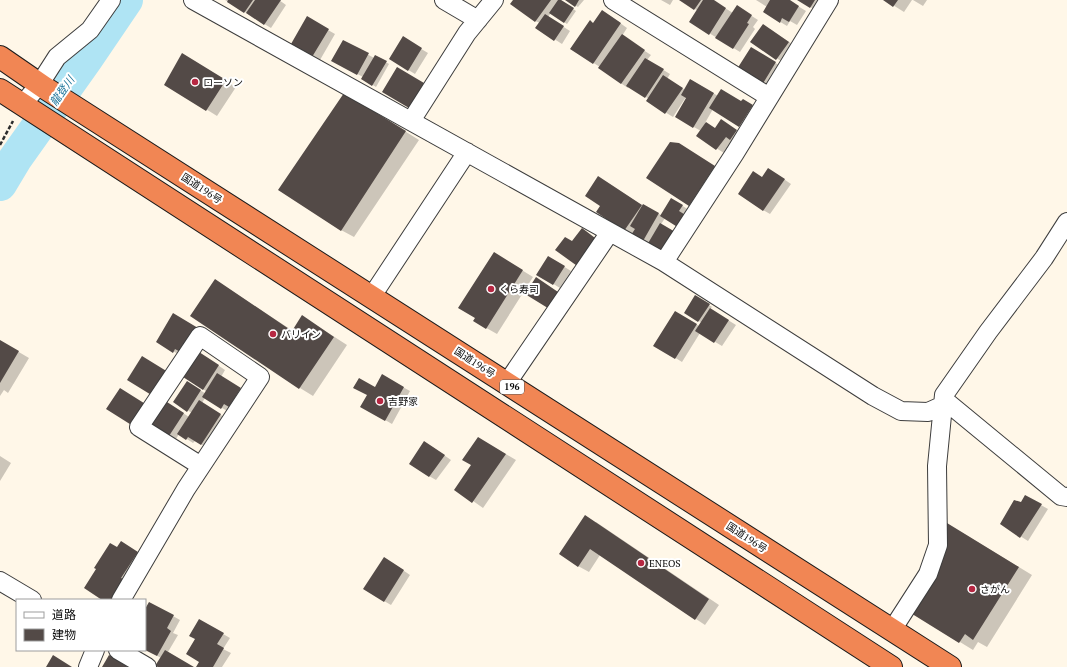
<svg xmlns="http://www.w3.org/2000/svg" width="1067" height="667" viewBox="0 0 1067 667" font-family="'PT Serif','Noto Sans JP',serif">
	<style>
		.shadow { fill: #0003 }
		.lines { fill: none; stroke-linecap: round; stroke-linejoin: round }
		.river { stroke: #afe4f4; stroke-width: 34 }
		.building { fill: #534a47 }
		.minor-casing { stroke: #3d3d3d; stroke-width: 20 }
		.highway-casing { stroke: #1b1b1b; stroke-width: 24 }
		.path { stroke: #2c2c2c; stroke-width: 2.5; stroke-dasharray: 4 2; stroke-linecap: butt }
		.minor { stroke: #fff; stroke-width: 18 }
		.highway { stroke: #f18654; stroke-width: 22 }
		.poi-dot { fill: #b62742; stroke: #fff; stroke-width: 1.5 }
		.labels { text-anchor: middle; stroke-width: 4; stroke-linejoin: round; paint-order: stroke }
		.shield { fill: #fff; stroke: #545454; stroke-width: 1 }
		.shield-label { font-size: 9px; font-weight: bold; fill: #0a0a0a }
		.poi-label { font-size: 10px; fill: #0a0a0a; stroke: #fff; text-anchor: start }
		.street-label { font-size: 10px; fill: #0a0a0a; stroke: #fff }
		.water-label { font-size: 11px; font-style: italic; fill: #187298; stroke: #fff }
	</style>
	<rect width="100%" height="100%" fill="#fff7e8"/>
	<path class="shadow" d="M 225,0 L 279,0 L 286,5 L 271,28 Z
		M 514,0 L 561,0 L 576,11 L 567,24 L 551,13 L 548,17 L 570,31 L 562,44 L 537,28 L 540,23 L 535,21 Z
		M 567,0 L 584,0 L 578,7 Z
		M 661,0 L 673,0 L 670,5 Z
		M 681,0 L 712,0 L 733,13 L 744,11 L 758,20 L 753,27 L 755,29 L 740,52 L 691,22 L 698,11 Z
		M 756,0 L 788,0 L 806,11 L 797,25 L 790,21 L 787,26 L 764,12 L 767,7 Z
		M 799,0 L 825,0 L 817,11 Z
		M 885,0 L 912,0 L 904,12 Z
		M 913,0 L 927,0 L 923,6 Z
		M 609,15 L 627,28 L 622,36 L 651,55 L 647,60 L 670,74 L 667,79 L 685,90 L 691,80 L 718,96 L 741,103 L 743,100 L 759,110 L 746,130 L 713,109 L 705,123 L 716,129 L 728,125 L 743,135 L 733,141 L 724,153 L 697,136 L 701,131 L 676,117 L 688,98 L 686,97 L 673,117 L 647,101 L 649,99 L 629,86 L 628,88 L 622,84 L 599,68 L 600,67 L 571,49 L 594,24 Z
		M 307,18 L 335,34 L 320,60 L 292,44 Z
		M 770,29 L 795,46 L 784,63 L 752,42 Z
		M 403,38 L 428,53 L 415,74 L 390,59 Z
		M 344,41 L 374,58 L 376,56 L 389,64 L 376,87 L 362,78 L 363,77 L 333,61 Z
		M 758,52 L 782,67 L 769,88 L 738,69 Z
		M 192,60 L 236,87 L 217,116 L 166,84 Z
		M 358,102 L 419,140 L 354,237 L 341,230 Z
		M 679,144 L 725,173 L 700,211 L 648,178 Z
		M 775,173 L 791,184 L 770,214 L 763,210 L 763,178 Z
		M 605,181 L 643,206 L 661,215 L 678,203 L 689,210 L 686,231 L 665,218 L 649,243 L 625,230 L 597,212 L 601,205 Z
		M 504,259 L 533,277 L 497,334 L 474,321 Z
		M 555,261 L 571,271 L 560,288 L 537,274 Z
		M 215,280 L 293,331 L 302,316 L 347,345 L 313,396 L 300,388 Z
		M 696,296 L 712,307 L 710,309 L 736,325 L 722,346 L 700,333 L 682,362 L 655,345 L 675,312 L 699,326 L 702,323 L 685,312 Z
		M 174,314 L 181,356 L 157,341 Z
		M 0,341 L 29,358 L 8,393 L 4,390 L 0,396 Z
		M 206,357 L 225,370 L 221,377 L 247,393 L 229,412 L 205,398 L 202,403 L 227,419 L 208,448 L 195,441 L 193,443 L 179,434 L 176,439 L 152,425 L 174,407 L 189,417 L 192,413 L 174,402 L 194,386 L 206,394 L 207,392 L 203,389 Z
		M 383,376 L 410,391 L 392,424 L 361,406 L 376,388 Z
		M 478,438 L 516,460 L 483,508 L 456,489 L 473,465 Z
		M 431,446 L 451,460 L 436,480 L 429,476 Z
		M 0,456 L 11,463 L 0,481 Z
		M 1025,496 L 1048,509 L 1028,541 L 1001,524 L 1021,503 Z
		M 596,522 L 719,605 L 705,625 L 600,555 L 589,572 L 578,566 Z
		M 961,532 L 1032,575 L 987,647 L 978,642 L 973,650 L 911,612 Z
		M 118,548 L 131,549 L 147,559 L 104,600 Z
		M 391,562 L 410,575 L 391,605 L 384,601 Z
		M 150,603 L 180,620 L 173,633 L 178,635 L 168,652 L 192,667 L 160,667 L 161,658 L 145,649 L 145,611 Z
		M 199,620 L 230,638 L 223,649 L 231,653 L 222,667 L 199,667 L 201,662 L 196,639 Z"/>
	<g class="lines">
		<path class="river" d="M 0,184 L 15,159 L 86,59 L 126,0"/>
	</g>
	<path class="building" d="M 228,0 L 253,0 L 244,13 L 227,2 Z
		M 255,0 L 281,0 L 264,25 L 246,13 Z
		M 513,0 L 551,0 L 535,22 L 510,4 Z
		M 558,0 L 561,0 L 574,8 L 564,23 L 549,13 Z
		M 565,0 L 579,0 L 575,7 Z
		M 679,0 L 701,0 L 694,10 Z
		M 703,0 L 714,0 L 726,8 L 709,35 L 689,22 Z
		M 770,0 L 790,0 L 799,6 L 789,22 L 782,18 L 780,23 L 763,12 Z
		M 797,0 L 815,0 L 810,8 Z
		M 883,0 L 898,0 L 893,7 Z
		M 737,5 L 752,15 L 747,23 L 749,24 L 733,49 L 715,38 Z
		M 602,10 L 621,23 L 593,64 L 570,49 L 590,20 L 593,23 Z
		M 545,14 L 564,26 L 554,41 L 535,28 Z
		M 307,16 L 329,29 L 312,57 L 291,44 Z
		M 763,24 L 789,42 L 776,60 L 750,42 Z
		M 622,34 L 645,50 L 621,84 L 598,68 Z
		M 403,36 L 422,48 L 408,71 L 389,59 Z
		M 343,40 L 369,53 L 357,75 L 331,61 Z
		M 751,47 L 776,62 L 762,85 L 737,69 Z
		M 182,53 L 226,80 L 206,111 L 164,85 Z
		M 375,55 L 387,61 L 372,86 L 361,79 Z
		M 645,58 L 664,69 L 645,98 L 626,86 Z
		M 397,67 L 424,83 L 409,108 L 382,92 Z
		M 663,75 L 683,88 L 665,114 L 646,101 Z
		M 690,79 L 714,93 L 693,128 L 675,117 L 686,98 L 681,95 Z
		M 721,89 L 741,101 L 743,99 L 753,105 L 739,127 L 709,108 Z
		M 344,93 L 406,131 L 341,231 L 278,190 Z
		M 721,119 L 737,130 L 730,140 L 726,137 L 716,150 L 696,136 L 706,122 L 715,128 Z
		M 670,142 L 679,143 L 715,166 L 689,206 L 646,178 Z
		M 768,168 L 785,179 L 763,211 L 738,194 L 753,171 L 762,177 Z
		M 598,176 L 642,205 L 624,231 L 596,212 L 600,206 L 585,196 Z
		M 671,198 L 683,205 L 679,211 L 687,216 L 679,228 L 660,216 Z
		M 643,204 L 659,213 L 643,241 L 631,235 L 635,229 L 630,226 Z
		M 660,223 L 677,233 L 663,255 L 647,245 Z
		M 582,228 L 599,241 L 580,268 L 555,250 L 565,237 L 572,241 Z
		M 494,252 L 523,270 L 486,329 L 473,321 L 475,318 L 458,308 Z
		M 548,256 L 565,266 L 553,285 L 536,275 Z
		M 536,277 L 561,294 L 551,310 L 525,294 Z
		M 215,279 L 292,331 L 302,315 L 334,337 L 299,389 L 190,316 Z
		M 695,295 L 710,304 L 698,322 L 684,313 Z
		M 710,308 L 729,320 L 714,343 L 695,331 Z
		M 675,311 L 697,324 L 675,359 L 653,346 Z
		M 173,313 L 198,328 L 182,353 L 175,349 L 173,353 L 156,342 Z
		M 0,340 L 19,351 L 0,383 Z
		M 199,352 L 219,365 L 203,390 L 183,377 Z
		M 142,356 L 168,372 L 153,396 L 127,380 Z
		M 217,373 L 241,388 L 229,407 L 224,404 L 221,409 L 202,397 Z
		M 382,374 L 404,387 L 385,421 L 360,407 L 367,395 L 353,388 L 359,378 L 375,387 Z
		M 187,381 L 201,390 L 187,412 L 173,402 Z
		M 120,388 L 147,405 L 133,426 L 106,409 Z
		M 199,400 L 221,414 L 201,445 L 188,437 L 186,440 L 177,434 Z
		M 167,402 L 184,413 L 169,436 L 151,425 L 151,418 L 156,416 Z
		M 478,437 L 506,454 L 472,503 L 454,490 L 471,465 L 462,460 Z
		M 424,441 L 445,455 L 429,477 L 409,464 Z
		M 1025,495 L 1042,504 L 1020,538 L 1000,524 L 1014,500 L 1021,502 Z
		M 585,515 L 709,599 L 695,620 L 590,549 L 578,567 L 559,554 Z
		M 947,523 L 1019,567 L 973,640 L 965,634 L 959,643 L 909,612 L 945,538 Z
		M 121,541 L 138,552 L 121,578 L 125,580 L 113,600 L 102,600 L 84,588 L 96,569 L 94,568 L 110,543 L 117,547 Z
		M 384,557 L 404,570 L 384,602 L 363,589 Z
		M 149,602 L 174,615 L 167,628 L 171,631 L 157,656 L 145,650 L 145,609 Z
		M 199,619 L 224,633 L 217,644 L 224,648 L 213,667 L 196,667 L 199,662 L 186,654 L 195,639 L 189,636 Z
		M 165,650 L 194,667 L 158,667 L 155,666 Z
		M 53,655 L 72,667 L 46,667 Z
		M 109,655 L 128,667 L 102,667 Z"/>
	<g class="lines">
		<g class="minor-casing">
			<path id="minor" d="M 193,0 L 664,262 L 873,396 L 901,411 L 928,412 L 948,403 L 1061,496 L 1067,497
				M 444,0 L 478,20
				M 613,0 L 769,97
				M 22,105 L 39,85 L 57,57 L 90,30 L 111,0
				M 411,121 L 467,33 L 494,0
				M 664,262 L 735,153 L 829,0
				M 372,296 L 467,152
				M 507,383 L 610,232
				M 0,581 L 32,600
				M 121,600 L 186,489 L 260,377 L 200,336 L 139,427 L 201,466
				M 892,630 L 928,574 L 938,545 L 937,466 L 944,395 L 988,332 L 1044,258 L 1067,222
				M 118,650 L 147,667
				M 88,667 L 95,650"/>
		</g>
		<g class="highway-casing">
			<path id="highway" d="M 0,57 L 45,88 L 950,667
				M 0,90 L 891,667"/>
		</g>
		<path class="path" d="M 0,145 L 13,121"/>
		<use href="#minor" class="minor"/>
		<use href="#highway" class="highway"/>
	</g>
	<g class="poi-dot">
		<circle cx="195" cy="82" r="4"/>
		<circle cx="491" cy="289" r="4"/>
		<circle cx="273" cy="334" r="4"/>
		<circle cx="380" cy="401" r="4"/>
		<circle cx="641" cy="563" r="4"/>
		<circle cx="972" cy="589" r="4"/>
	</g>
	<g class="labels">
		<rect class="shield" x="500" y="380" width="24" height="14" rx="3"/>
		<g class="shield-label">
			<text x="512" y="390">196</text>
		</g>
		<g class="poi-label">
			<text x="203" y="86">ローソン</text>
			<text x="499" y="293">くら寿司</text>
			<text x="281" y="338">バリイン</text>
			<text x="388" y="405">吉野家</text>
			<text x="649" y="567">ENEOS</text>
			<text x="980" y="593">さがん</text>
		</g>
		<g class="street-label">
			<text transform="translate(202 188) rotate(33)" y="4">国道196号</text>
			<text transform="translate(475 362) rotate(33)" y="4">国道196号</text>
			<text transform="translate(747 537) rotate(33)" y="4">国道196号</text>
		</g>
		<g class="water-label">
			<text transform="translate(62 91) rotate(-55)" y="4">龍登川</text>
		</g>
	</g>
	<rect x="16" y="599" width="130" height="52" fill="#ffffff" stroke="#9d9d9d"/>
	<rect x="24" y="612" width="20" height="6" fill="#ffffff" stroke="#9d9d9d"/>
	<text x="52" y="619" font-size="12" fill="#0a0a0a">道路</text>
	<rect x="24" y="629" width="20" height="12" fill="#534a47" stroke="#9d9d9d"/>
	<text x="52" y="639" font-size="12" fill="#0a0a0a">建物</text>
</svg>
